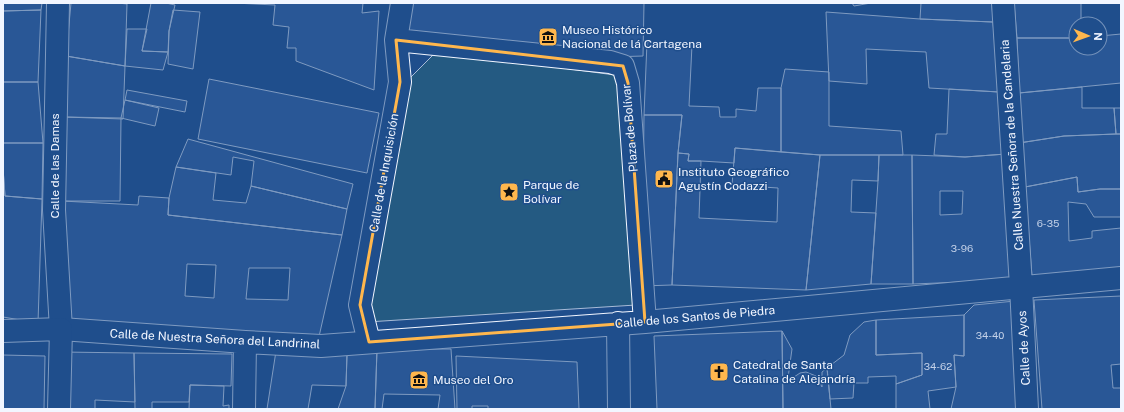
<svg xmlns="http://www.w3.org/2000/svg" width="1124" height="412" viewBox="0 0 1124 412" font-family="'Public Sans',sans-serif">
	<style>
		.green { fill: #245a82; stroke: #a8bbd7 }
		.building { fill: #3563a3; stroke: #f2f6ff; fill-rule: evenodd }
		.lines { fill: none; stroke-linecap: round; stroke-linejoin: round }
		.street-casing { stroke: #f2f6ff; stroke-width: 24 }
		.secondary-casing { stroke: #f2f6ff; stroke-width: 24 }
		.street { stroke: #1f4e8c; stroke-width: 22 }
		.secondary { stroke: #1f4e8c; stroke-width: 22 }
		.marked { fill: none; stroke: #ffb74d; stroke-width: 3; stroke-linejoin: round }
		.labels { text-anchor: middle; stroke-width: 3; stroke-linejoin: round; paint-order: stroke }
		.number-label { font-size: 10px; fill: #c3d1e8 }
		.poi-label { font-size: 12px; fill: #f2f6ff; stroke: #1f4e8c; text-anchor: start }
		.street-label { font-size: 12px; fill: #f2f6ff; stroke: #1f4e8c }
	</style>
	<rect width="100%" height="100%" fill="#1f4e8c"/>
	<path class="green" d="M 437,51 L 622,76 L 636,305 L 367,322 L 409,79 Z"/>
	<path class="building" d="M 3,3 L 42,3 L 41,10 L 3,11 Z
		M 71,3 L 118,3 L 127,4 L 125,66 L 66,56 Z
		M 151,3 L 166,3 L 175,5 L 169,31 L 168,52 L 142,51 Z
		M 234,3 L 363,3 L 362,13 L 379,11 L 374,90 L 296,61 L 296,48 L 287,48 L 289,27 L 273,25 L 275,5 Z
		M 410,3 L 644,3 L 643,56 L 610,57 L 407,30 Z
		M 852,3 L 871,3 L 854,6 Z
		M 921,3 L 992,3 L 993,22 L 920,19 Z
		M 1014,3 L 1081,3 L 1081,24 L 1076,24 L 1076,38 L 1017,38 Z
		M 41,10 L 38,82 L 3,82 L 3,11 Z
		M 173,10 L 200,12 L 193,69 L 168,64 L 169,31 Z
		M 826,12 L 920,19 L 993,22 L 999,92 L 929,88 L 926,52 L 866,49 L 867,84 L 829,81 Z
		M 127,29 L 147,29 L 142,51 L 168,52 L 163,70 L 125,66 Z
		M 1121,34 L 1121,83 L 1019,93 L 1017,38 L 1076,38 L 1076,48 L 1100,48 L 1100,36 Z
		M 647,42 L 692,45 L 689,106 L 719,107 L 720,117 L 736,117 L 736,109 L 756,111 L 758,88 L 781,88 L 781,152 L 735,148 L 734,163 L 701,161 L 688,161 L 689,154 L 678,153 L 682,115 L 644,115 Z
		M 66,56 L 125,66 L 123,119 L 64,117 Z
		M 785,69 L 829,72 L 829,126 L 901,131 L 903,155 L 820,155 L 781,152 L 781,88 Z
		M 209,79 L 379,113 L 367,173 L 198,139 Z
		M 3,82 L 38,82 L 43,143 L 3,143 Z
		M 1082,87 L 1082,108 L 1114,108 L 1116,134 L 1064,136 L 1019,143 L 1019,93 Z
		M 949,89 L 999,92 L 1006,154 L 965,157 L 934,155 L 936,134 L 947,134 Z
		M 127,90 L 187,101 L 185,112 L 125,100 Z
		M 125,100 L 159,108 L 155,126 L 121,118 Z
		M 1114,108 L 1121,108 L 1121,134 L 1116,134 Z
		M 644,115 L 682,115 L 678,153 L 672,285 L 642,286 Z
		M 64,117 L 121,118 L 120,201 L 62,201 Z
		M 1116,134 L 1121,134 L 1121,189 L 1100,189 L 1078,192 L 1077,177 L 1025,187 L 1019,143 L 1064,136 Z
		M 188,139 L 353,184 L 347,209 L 251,186 L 254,161 L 233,157 L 231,175 L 176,167 Z
		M 3,143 L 43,143 L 42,199 L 5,196 L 3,168 Z
		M 735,148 L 820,155 L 806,290 L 672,285 L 678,153 L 689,154 L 688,161 L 701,161 L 699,218 L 777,222 L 778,188 L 732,185 Z
		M 1006,154 L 1012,280 L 913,284 L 912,155 L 965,157 ZM 940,191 L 963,191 L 962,214 L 940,215 Z
		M 820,155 L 879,155 L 878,181 L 852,180 L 851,212 L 876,213 L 871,284 L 806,290 Z
		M 879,155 L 912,155 L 913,284 L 871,284 L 878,181 Z
		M 176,167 L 216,173 L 213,200 L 246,203 L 251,186 L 347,209 L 342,235 L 168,215 L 169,198 Z
		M 3,168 L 5,196 L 42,199 L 38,323 L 3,317 Z
		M 1077,177 L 1078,192 L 1100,189 L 1121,189 L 1121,217 L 1094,217 L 1086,204 L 1068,202 L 1069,241 L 1092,238 L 1092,231 L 1121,228 L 1121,271 L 1032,276 L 1025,187 Z
		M 139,196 L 169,198 L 168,215 L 342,235 L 318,341 L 66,322 L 62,201 L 138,205 ZM 187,264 L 216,265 L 214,298 L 185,296 ZM 249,268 L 290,268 L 288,300 L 246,299 Z
		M 1121,296 L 1121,364 L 1111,365 L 1113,388 L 1121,388 L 1121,409 L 1042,409 L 1034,300 Z
		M 1015,301 L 1020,409 L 951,409 L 956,387 L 954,355 L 964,356 L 964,315 L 974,305 Z
		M 964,315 L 964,356 L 954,355 L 956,387 L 928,391 L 930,409 L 896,409 L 896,384 L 922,375 L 922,353 L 876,355 L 876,320 Z
		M 876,320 L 876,355 L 922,353 L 922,375 L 896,384 L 896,376 L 868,377 L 868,383 L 854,383 L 853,398 L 830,399 L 827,368 L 844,355 L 850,335 L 864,322 Z
		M 782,331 L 783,409 L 657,409 L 654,336 Z
		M 782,331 L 792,349 L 788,378 L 791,379 L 800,373 L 806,372 L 816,376 L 822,387 L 822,372 L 827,368 L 831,409 L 783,409 Z
		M 377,349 L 451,349 L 455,409 L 438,409 L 440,395 L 384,394 L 382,409 L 375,409 Z
		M 377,349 L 375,409 L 338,409 L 346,386 L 347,354 Z
		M 276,351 L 347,354 L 346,386 L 312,385 L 308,409 L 267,409 Z
		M 62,352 L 134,353 L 135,402 L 95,400 L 95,409 L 62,409 Z
		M 134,353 L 232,354 L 231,386 L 190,385 L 189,402 L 152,402 L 152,409 L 135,409 Z
		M 3,355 L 45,356 L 44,409 L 3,409 Z
		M 456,356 L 577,362 L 579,409 L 488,409 L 488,406 L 472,406 L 472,409 L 457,409 Z
		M 190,385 L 224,386 L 223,406 L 229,405 L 229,409 L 189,409 Z"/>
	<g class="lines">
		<g class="street-casing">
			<path id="street" d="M 58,3 L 54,210 L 61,329 L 245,342 L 321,346 L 645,322 L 1121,278
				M 1003,3 L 1021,286 L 1027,409
				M 396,40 L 610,62 L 623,66 L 628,83 L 645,322
				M 618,323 L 619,409
				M 369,342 L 360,305 L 400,82 L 396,40 L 402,3
				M 244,409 L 245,342"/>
		</g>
		<g class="secondary-casing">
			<path id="secondary" d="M 3,331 L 61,329 L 59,409"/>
		</g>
		<use href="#street" class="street"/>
		<use href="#secondary" class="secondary"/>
	</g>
	<path d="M0 0H1124V412H0ZM 396,40 L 623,66 L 628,83 L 645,322 L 369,342 L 360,305 L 400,82 Z" fill="#1f4e8c" fill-opacity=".55" fill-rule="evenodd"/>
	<path class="marked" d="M 396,40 L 623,66 L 628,83 L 645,322 L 369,342 L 360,305 L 400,82 Z"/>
	<defs>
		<g id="museum-square" transform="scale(1)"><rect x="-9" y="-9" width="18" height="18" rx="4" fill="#ffb74d" stroke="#1f4e8c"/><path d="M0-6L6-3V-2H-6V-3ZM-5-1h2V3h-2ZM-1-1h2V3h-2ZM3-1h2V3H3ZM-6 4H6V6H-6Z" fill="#111"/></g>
		<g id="civic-square" transform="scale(1)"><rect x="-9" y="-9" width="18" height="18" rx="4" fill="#ffb74d" stroke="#1f4e8c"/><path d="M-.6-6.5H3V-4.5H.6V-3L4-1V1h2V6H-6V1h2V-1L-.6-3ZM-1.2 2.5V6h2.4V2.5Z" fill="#111"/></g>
		<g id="sight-square" transform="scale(1)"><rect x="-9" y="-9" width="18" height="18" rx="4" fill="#ffb74d" stroke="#1f4e8c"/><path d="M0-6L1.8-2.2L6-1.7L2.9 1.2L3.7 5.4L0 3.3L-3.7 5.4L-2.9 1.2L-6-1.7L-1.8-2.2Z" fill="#111"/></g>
		<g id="church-square" transform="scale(1)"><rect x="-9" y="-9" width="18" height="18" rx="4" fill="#ffb74d" stroke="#1f4e8c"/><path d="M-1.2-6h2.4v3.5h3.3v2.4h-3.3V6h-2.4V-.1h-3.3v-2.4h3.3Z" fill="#111"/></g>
	</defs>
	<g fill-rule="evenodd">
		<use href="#museum-square" x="548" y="37"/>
		<use href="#civic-square" x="664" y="179"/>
		<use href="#sight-square" x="509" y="192"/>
		<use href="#church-square" x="719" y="372"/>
		<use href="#museum-square" x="419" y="380"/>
	</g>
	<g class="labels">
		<g class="number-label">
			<text x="1048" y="227">6-35</text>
			<text x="962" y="252">3-96</text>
			<text x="990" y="339">34-40</text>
			<text x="938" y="370">34-62</text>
		</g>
		<g class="poi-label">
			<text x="562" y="34">Museo Histórico<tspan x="562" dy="14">Nacional de lá Cartagena</tspan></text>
			<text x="678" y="176">Instituto Geográfico<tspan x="678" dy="14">Agustín Codazzi</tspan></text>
			<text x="523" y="189">Parque de<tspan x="523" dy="14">Bolívar</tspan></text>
			<text x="733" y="369">Catedral de Santa<tspan x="733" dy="14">Catalina de Alejandría</tspan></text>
			<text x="433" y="384">Museo del Oro</text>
		</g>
		<g class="street-label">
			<text transform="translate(630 128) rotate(-95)" y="4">Plaza de Bolívar</text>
			<text transform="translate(1012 145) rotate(-94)" y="4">Calle Nuestra Señora de la Candelaria</text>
			<text transform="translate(55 166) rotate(-90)" y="4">Calle de las Damas</text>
			<text transform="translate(384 173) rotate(-80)" y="4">Calle de la Inquisición</text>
			<text transform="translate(695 317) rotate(-5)" y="4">Calle de los Santos de Piedra</text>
			<text transform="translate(215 339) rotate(3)" y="4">Calle de Nuestra Señora del Landrinal</text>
			<text transform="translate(1024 348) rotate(-93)" y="4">Calle de Ayos</text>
		</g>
	</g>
	<rect width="1124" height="412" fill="none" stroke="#f2f6ff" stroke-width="8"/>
	<g transform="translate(1088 36) rotate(92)"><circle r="19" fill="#1f4e8c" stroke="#7391ba"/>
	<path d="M0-3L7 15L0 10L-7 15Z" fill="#ffb74d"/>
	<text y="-6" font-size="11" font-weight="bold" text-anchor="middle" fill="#f2f6ff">N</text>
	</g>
</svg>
